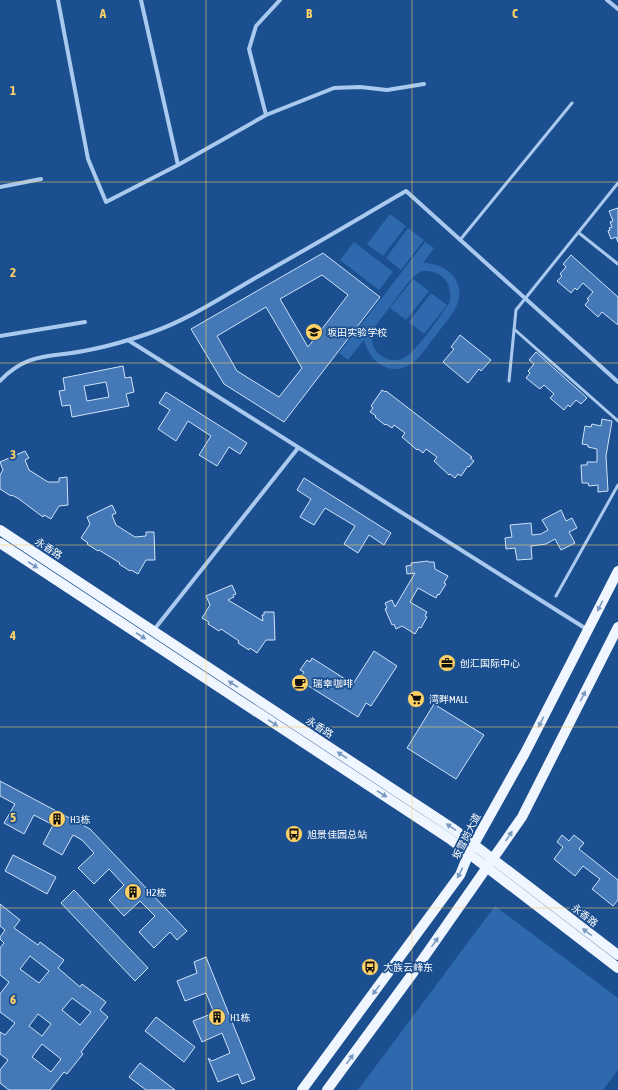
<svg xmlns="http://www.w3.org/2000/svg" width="618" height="1090" viewBox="0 0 618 1090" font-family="'Asap Condensed','Noto Sans SC',sans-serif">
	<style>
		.green { fill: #2e69ad; fill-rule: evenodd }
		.building { fill: #4478b7; stroke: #cfe3fa; fill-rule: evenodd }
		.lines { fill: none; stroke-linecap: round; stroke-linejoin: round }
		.service { stroke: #a9c9ee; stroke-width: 3 }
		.minor { stroke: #a9c9ee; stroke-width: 4 }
		.primary { stroke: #f0f6ff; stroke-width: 10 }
		.oneway { fill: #7b9ac1 }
		.grid { fill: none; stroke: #ffd166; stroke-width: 1; stroke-opacity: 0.55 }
		.labels { text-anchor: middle; stroke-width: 3.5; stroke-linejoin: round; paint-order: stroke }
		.poi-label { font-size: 10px; fill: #fff; stroke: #1b4f8f; text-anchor: start }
		.street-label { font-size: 10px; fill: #fff; stroke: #1b4f8f }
		.grid-label { font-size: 13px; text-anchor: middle; font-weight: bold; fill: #ffd166; stroke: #1b4f8f; stroke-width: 3.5; stroke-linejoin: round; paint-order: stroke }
	</style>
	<rect width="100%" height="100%" fill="#1b4f8f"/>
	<path class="green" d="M 390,214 L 406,226 L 383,256 L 367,244 Z
		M 408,228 L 424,240 L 401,270 L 386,258 Z
		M 354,242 L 393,272 L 379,290 L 340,260 Z
		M 425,242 L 434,248 L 423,263 C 447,263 468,282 456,307 C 451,317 443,326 436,335 C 429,343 423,354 415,361 C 393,379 370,364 364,340 L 348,360 L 339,353 ZM 423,271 C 443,270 454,285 449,303 C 442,314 415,353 404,358 C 396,362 385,360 379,354 C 371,347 371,337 374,328 L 410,280 L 418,273 Z
		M 413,279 L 429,291 L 406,320 L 390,308 Z
		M 431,293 L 447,305 L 424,334 L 409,322 Z
		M 495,906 L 618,998 L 618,1070 L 603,1090 L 358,1090 Z"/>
	<path class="building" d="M 618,208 L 618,242 L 616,237 L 611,239 L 608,231 L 610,230 L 609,228 L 612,227 L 610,222 L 613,221 L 609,211 Z
		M 323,253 L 380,297 L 284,422 L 224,384 L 191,329 ZM 322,275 L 348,295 L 308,347 L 280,299 ZM 266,307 L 302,368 L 279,397 L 237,371 L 217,336 Z
		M 571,255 L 618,297 L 618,325 L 602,312 L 598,317 L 585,305 L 589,300 L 587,299 L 593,292 L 583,283 L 577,290 L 575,288 L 571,293 L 557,281 L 562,276 L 560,274 L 566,267 L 563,264 Z
		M 460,335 L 491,360 L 481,371 L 479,369 L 468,383 L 443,362 L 454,349 L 451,347 Z
		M 536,352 L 587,398 L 581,404 L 576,400 L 570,407 L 568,405 L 564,410 L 550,398 L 554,394 L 544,385 L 540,389 L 526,378 L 530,373 L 528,371 L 534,364 L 529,360 Z
		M 123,366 L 125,378 L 131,377 L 134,392 L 126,394 L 129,406 L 72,417 L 70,405 L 62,406 L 59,391 L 65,390 L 63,378 ZM 106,382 L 109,397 L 87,401 L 84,386 Z
		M 382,390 L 385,392 L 386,391 L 472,457 L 470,458 L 474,461 L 469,467 L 468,466 L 461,476 L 458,474 L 455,478 L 450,474 L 449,475 L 434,461 L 437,457 L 426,449 L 423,453 L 418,449 L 417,450 L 402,437 L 405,433 L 394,425 L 392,428 L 386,424 L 385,425 L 375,417 L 376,416 L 370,412 L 373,408 L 371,406 Z
		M 166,392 L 247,443 L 240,454 L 229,447 L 217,466 L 199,455 L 211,436 L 188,421 L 176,441 L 158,429 L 170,410 L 159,403 Z
		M 602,419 L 612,421 L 606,456 L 608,491 L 598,492 L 598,485 L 589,486 L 588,483 L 582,483 L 581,465 L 587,465 L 587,462 L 597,462 L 597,449 L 588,447 L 588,445 L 582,444 L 585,426 L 591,427 L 592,424 L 601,426 Z
		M 25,451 L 29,458 L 25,460 L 29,470 L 48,482 L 59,482 L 59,478 L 67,477 L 68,505 L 59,506 L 51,519 L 44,515 L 43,517 L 19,499 L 12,495 L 11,496 L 0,489 L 0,475 L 3,470 L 0,462 Z
		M 304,478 L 391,533 L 384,545 L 369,535 L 358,553 L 344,544 L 355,526 L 325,508 L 314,525 L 300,517 L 311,499 L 297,490 Z
		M 112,505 L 116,513 L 112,515 L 116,525 L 135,537 L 146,536 L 146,532 L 154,532 L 155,560 L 146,560 L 138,574 L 131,570 L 130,571 L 119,564 L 120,563 L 99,550 L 98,551 L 87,544 L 88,543 L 81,538 L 90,524 L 87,517 Z
		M 561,510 L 566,521 L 572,518 L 577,528 L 569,532 L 575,543 L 561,550 L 555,539 L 546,544 L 531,546 L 532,559 L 517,560 L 515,548 L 506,549 L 505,538 L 512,537 L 510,525 L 531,523 L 532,535 L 541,534 L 548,530 L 542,520 Z
		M 428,561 L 429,562 L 434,562 L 435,569 L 448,576 L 444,583 L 446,584 L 439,595 L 438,594 L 436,598 L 418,588 L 410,602 L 427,612 L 425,616 L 427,617 L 421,628 L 419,627 L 415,634 L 402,626 L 396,629 L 394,624 L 392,625 L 385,609 L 387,608 L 385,603 L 392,600 L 395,607 L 415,573 L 407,574 L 406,566 L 412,565 L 411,563 Z
		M 232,585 L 236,594 L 233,595 L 234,597 L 228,600 L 263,621 L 262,615 L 264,615 L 264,612 L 274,612 L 275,640 L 266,640 L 257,653 L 250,648 L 249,650 L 238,643 L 239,641 L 221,629 L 219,631 L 208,624 L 209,622 L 202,618 L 210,605 L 206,596 Z
		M 374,651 L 397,666 L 371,706 L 366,703 L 358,717 L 299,680 L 304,672 L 300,670 L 307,660 L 310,662 L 312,658 L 353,684 Z
		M 434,704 L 484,735 L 456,779 L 407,748 Z
		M 0,781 L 90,829 L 187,931 L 177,940 L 170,932 L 154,948 L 139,932 L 155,916 L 140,901 L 124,916 L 109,900 L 124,885 L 109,869 L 94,884 L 78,868 L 94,853 L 82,840 L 73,835 L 62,855 L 43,844 L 53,825 L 34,815 L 24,834 L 4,823 L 15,804 L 0,796 Z
		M 562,835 L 569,841 L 574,835 L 584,843 L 579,849 L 618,880 L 618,900 L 613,906 L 592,889 L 600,879 L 583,866 L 575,876 L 554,859 L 563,847 L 557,842 Z
		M 13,855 L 56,877 L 47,894 L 5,871 Z
		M 74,890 L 148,968 L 135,981 L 61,903 Z
		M 0,904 L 20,920 L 14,928 L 38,945 L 40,942 L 64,960 L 58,968 L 80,987 L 82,984 L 106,1002 L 100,1010 L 108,1017 L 81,1052 L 83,1054 L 67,1074 L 64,1072 L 50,1090 L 9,1090 L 0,1083 L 0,1070 L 8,1060 L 0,1054 L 0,1032 L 5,1035 L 15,1023 L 0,1012 L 0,994 L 9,982 L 0,975 L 0,948 L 4,943 L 0,939 L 0,937 L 5,930 L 0,926 ZM 30,956 L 49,971 L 39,983 L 20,969 ZM 72,998 L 91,1012 L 80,1025 L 62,1010 ZM 38,1014 L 51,1024 L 42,1036 L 29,1026 ZM 42,1044 L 61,1059 L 51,1072 L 32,1057 Z
		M 206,957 L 255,1079 L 242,1084 L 238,1074 L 218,1082 L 208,1058 L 212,1061 L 230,1053 L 222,1033 L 202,1042 L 193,1021 L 214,1013 L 206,993 L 185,1001 L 177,981 L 197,973 L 194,962 Z
		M 156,1017 L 195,1047 L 184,1062 L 145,1031 Z
		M 140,1063 L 175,1090 L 146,1090 L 129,1077 Z"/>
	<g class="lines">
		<path class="service" d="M 579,233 L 618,264
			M 460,240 L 572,103
			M 514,329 L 618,421
			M 509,381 L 516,310 L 618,183
			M 556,596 L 618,485"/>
		<path class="minor" d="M 58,0 L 88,159 L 106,202 L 178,165 L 266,115 L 334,88 L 360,87 L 387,90 L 424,84
			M 141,0 L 178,165
			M 607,0 L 618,9
			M 266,115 L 249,49 L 256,26 L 280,0
			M 0,187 L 41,179
			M 0,336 L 85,322
			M 128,340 L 588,630
			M 0,381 C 28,351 52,358 89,350 C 109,346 130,340 150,333 C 188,320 222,297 257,277 C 307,249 356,220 406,191 L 618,382
			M 153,631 L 298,448"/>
		<path class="primary" d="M 0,530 L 455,830 L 618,955
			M 0,543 L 450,839 L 618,968
			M 302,1090 L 460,875 L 469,853 L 525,753 L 618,571
			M 327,1090 L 413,973 L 522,817 L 618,627"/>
	</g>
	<defs><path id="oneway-solid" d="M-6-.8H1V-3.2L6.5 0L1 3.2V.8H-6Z"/></defs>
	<g class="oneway">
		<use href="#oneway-solid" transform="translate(33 565) rotate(33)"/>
		<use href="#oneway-solid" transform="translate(600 606) rotate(117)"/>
		<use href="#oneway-solid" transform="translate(141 636) rotate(33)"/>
		<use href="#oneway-solid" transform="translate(233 684) rotate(-147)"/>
		<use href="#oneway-solid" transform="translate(583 696) rotate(-64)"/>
		<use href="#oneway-solid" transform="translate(541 722) rotate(117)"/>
		<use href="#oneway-solid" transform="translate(273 723) rotate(33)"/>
		<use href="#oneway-solid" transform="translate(342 755) rotate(-147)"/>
		<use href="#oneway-solid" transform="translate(382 794) rotate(33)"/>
		<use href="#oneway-solid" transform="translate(451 827) rotate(-146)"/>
		<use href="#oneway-solid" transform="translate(509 836) rotate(-56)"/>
		<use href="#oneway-solid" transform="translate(460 873) rotate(117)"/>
		<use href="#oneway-solid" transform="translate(587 932) rotate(-142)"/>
		<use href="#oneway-solid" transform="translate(435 942) rotate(-55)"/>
		<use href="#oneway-solid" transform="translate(376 990) rotate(126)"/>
		<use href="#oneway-solid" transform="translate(350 1059) rotate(-54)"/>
	</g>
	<path class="grid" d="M 206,0 L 206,1090M 412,0 L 412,1090M 0,182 L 618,182M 0,363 L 618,363M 0,545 L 618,545M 0,727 L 618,727M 0,908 L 618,908"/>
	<defs>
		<g id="school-disc" transform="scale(0.9)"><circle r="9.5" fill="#ffd166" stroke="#1b4f8f"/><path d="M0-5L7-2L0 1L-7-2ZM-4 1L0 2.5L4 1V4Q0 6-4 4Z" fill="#111"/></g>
		<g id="office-disc" transform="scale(0.9)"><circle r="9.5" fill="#ffd166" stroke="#1b4f8f"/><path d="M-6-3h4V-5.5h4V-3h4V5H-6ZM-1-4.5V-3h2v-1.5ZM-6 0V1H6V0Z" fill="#111"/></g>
		<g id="cafe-disc" transform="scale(0.9)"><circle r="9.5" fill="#ffd166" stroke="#1b4f8f"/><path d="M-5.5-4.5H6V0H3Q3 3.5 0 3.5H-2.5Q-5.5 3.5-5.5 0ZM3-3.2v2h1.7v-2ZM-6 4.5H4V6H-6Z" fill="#111"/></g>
		<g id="supermarket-disc" transform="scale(0.9)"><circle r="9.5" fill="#ffd166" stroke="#1b4f8f"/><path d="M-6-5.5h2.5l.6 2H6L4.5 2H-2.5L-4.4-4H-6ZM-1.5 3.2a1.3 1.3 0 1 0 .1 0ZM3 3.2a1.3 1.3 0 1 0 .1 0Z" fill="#111"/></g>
		<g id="building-disc" transform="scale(0.9)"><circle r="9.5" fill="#ffd166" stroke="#1b4f8f"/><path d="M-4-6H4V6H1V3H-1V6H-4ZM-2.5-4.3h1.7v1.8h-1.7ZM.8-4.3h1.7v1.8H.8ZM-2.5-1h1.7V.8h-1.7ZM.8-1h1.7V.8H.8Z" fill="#111"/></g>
		<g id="bus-disc" transform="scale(0.9)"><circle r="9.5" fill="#ffd166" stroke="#1b4f8f"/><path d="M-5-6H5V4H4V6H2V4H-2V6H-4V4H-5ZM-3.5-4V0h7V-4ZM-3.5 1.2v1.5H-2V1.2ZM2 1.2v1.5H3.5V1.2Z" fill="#111"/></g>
	</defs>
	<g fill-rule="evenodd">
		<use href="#school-disc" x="314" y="332"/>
		<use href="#office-disc" x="447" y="663"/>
		<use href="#cafe-disc" x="300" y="683"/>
		<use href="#supermarket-disc" x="416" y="699"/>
		<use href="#building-disc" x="57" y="819"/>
		<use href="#bus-disc" x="294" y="834"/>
		<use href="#building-disc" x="133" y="892"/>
		<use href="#bus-disc" x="370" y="967"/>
		<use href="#building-disc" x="217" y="1017"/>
	</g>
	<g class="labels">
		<g class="poi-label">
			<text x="327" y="336">坂田实验学校</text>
			<text x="460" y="667">创汇国际中心</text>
			<text x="313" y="687">瑞幸咖啡</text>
			<text x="429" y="703">湾畔MALL</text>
			<text x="70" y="823">H3栋</text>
			<text x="307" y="838">旭景佳园总站</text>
			<text x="146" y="896">H2栋</text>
			<text x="383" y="971">大族云峰东</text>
			<text x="230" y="1021">H1栋</text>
		</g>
		<g class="street-label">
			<text transform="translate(49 548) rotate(33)" y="4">永香路</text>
			<text transform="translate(320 727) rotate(33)" y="4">永香路</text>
			<text transform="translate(466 836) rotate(-63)" y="4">坂雪岗大道</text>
			<text transform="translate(585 915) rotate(38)" y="4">永香路</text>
		</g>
	</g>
	<g class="grid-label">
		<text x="103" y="18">A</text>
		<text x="309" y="18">B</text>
		<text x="515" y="18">C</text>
		<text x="13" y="95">1</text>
		<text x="13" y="277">2</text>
		<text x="13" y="459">3</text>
		<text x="13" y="640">4</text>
		<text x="13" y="822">5</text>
		<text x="13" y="1004">6</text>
	</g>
</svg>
